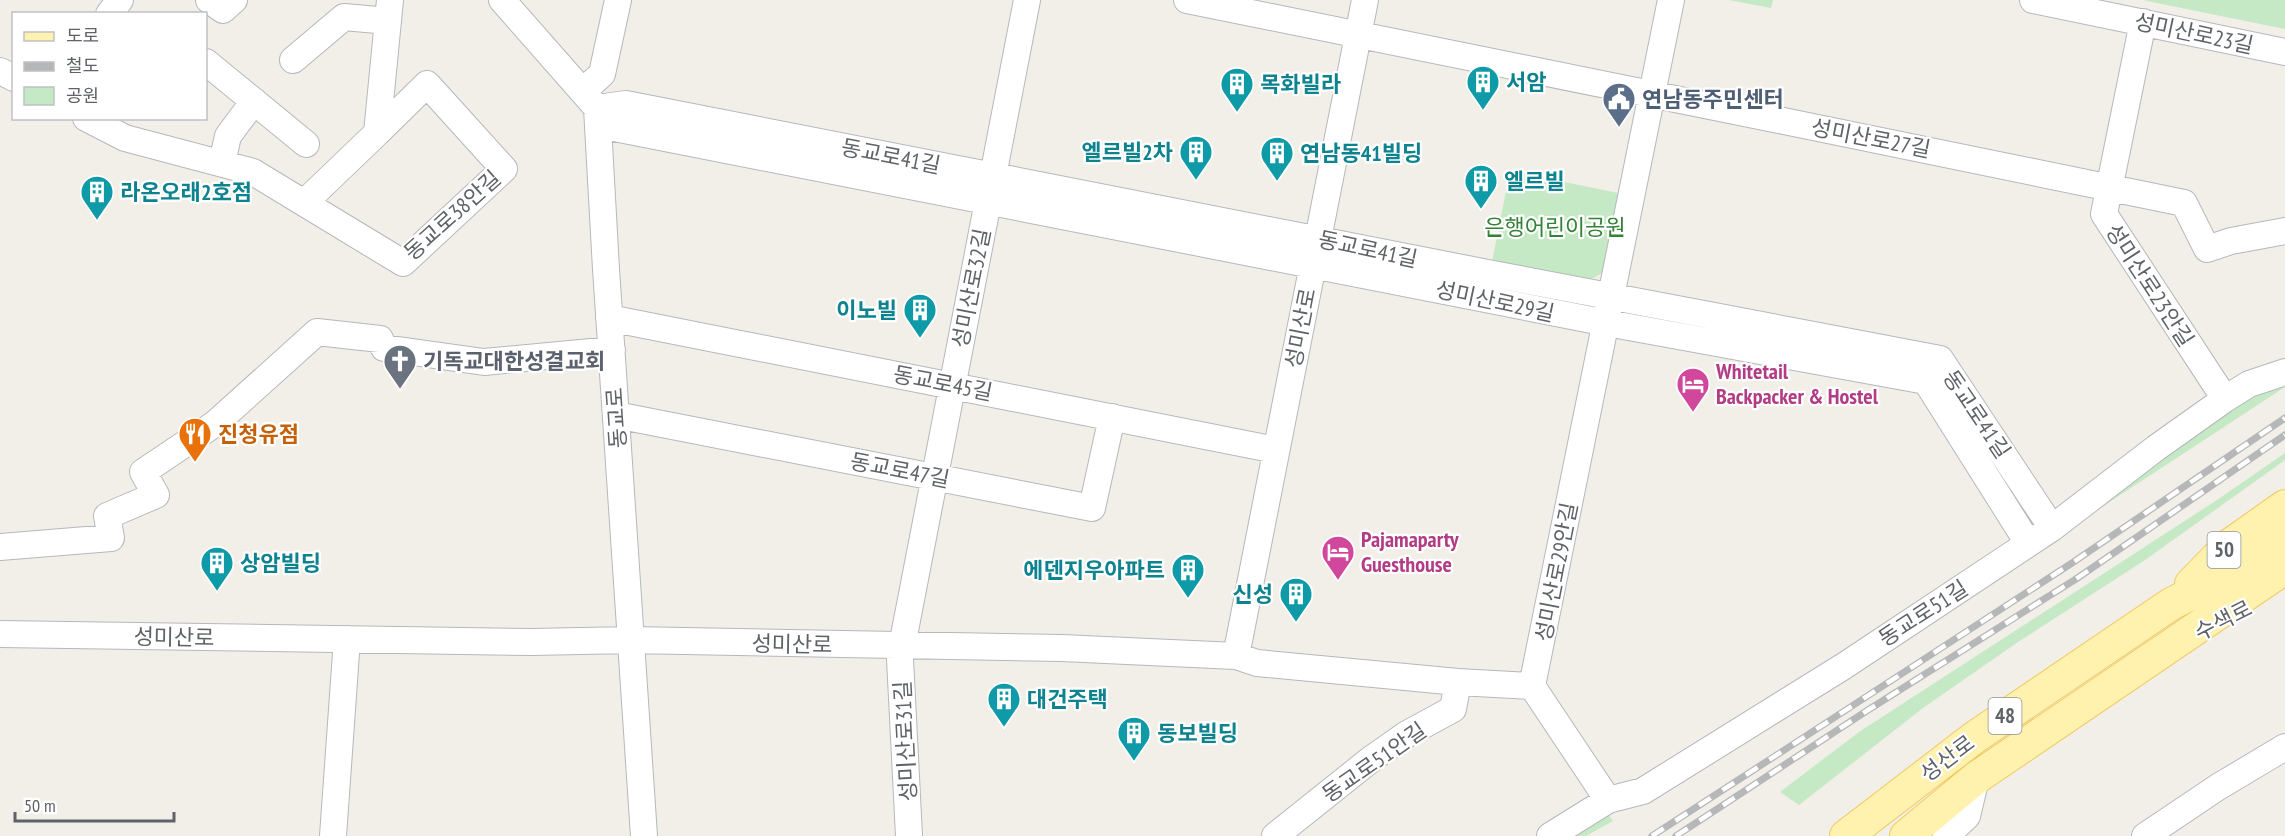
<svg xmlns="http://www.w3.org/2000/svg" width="2285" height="836" viewBox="0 0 2285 836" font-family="'PT Sans Narrow','Noto Sans KR',sans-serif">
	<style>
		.green { fill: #c5e8c5 }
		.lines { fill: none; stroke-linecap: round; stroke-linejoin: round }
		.minor-casing { stroke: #b5b8bc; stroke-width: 28 }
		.major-casing { stroke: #f2c960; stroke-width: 34 }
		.minor { stroke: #fff; stroke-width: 26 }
		.major { stroke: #fff2af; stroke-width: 32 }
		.rail-casing { stroke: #b6b7b8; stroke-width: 7 }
		.rail { stroke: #fff; stroke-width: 4.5; stroke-dasharray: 14; stroke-linecap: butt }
		.labels { text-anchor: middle; stroke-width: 4.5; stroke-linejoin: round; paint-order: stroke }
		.shield { fill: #fff; stroke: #8f9295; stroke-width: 1.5 }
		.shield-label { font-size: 21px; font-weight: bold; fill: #5f6368 }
		.street-label { font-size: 22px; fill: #5f6368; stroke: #fff }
		.culture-label { font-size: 22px; font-weight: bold; fill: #0d838f; stroke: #fff; text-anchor: start }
		.service-label { font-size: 22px; font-weight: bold; fill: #4e5e75; stroke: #fff; text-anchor: start }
		.park-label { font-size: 22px; fill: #348238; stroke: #fff }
		.worship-label { font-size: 22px; font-weight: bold; fill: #5b616d; stroke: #fff; text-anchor: start }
		.hotel-label { font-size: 22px; font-weight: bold; fill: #b23c85; stroke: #fff; text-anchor: start }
		.food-label { font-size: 22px; font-weight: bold; fill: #c56008; stroke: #fff; text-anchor: start }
	</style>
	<rect width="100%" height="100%" fill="#f1efe8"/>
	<path class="green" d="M 1729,0 L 1773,0 L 1771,8 Z
		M 2144,0 L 2285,0 L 2285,29 L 2147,1 Z
		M 1510,171 L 1618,193 L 1602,273 L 1588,281 L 1492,262 Z
		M 2285,378 L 2285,387 L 2053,539 L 2226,401 Z
		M 2285,453 L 2285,460 L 2145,560 L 2018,642 L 1923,708 L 1799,805 L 1780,792 L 1859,732 L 2217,500 Z
		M 1604,809 L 1613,821 L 1586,836 L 1561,836 Z"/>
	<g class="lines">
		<g class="minor-casing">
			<path id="minor" d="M 209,0 L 223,10 L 234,0
				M 502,0 L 597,108 L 606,269 L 644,836
				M 1187,0 C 1519,68 1852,134 2184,203 L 2207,249 L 2231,241 L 2285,231
				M 2033,0 L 2285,52
				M 109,14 L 120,0
				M 2143,22 L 2104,214 L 2225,399
				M 293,60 L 344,17 L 388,21
				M 206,62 L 306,144
				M 0,71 L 14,78
				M 583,91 L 602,74 L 618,0
				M 597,108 L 626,104 L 1498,275 L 1940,359 L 2052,528
				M 86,118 L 125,138 L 253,172 L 304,203 L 377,133 L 390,0
				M 599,125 L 1607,323 L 1926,381 L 2028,543
				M 222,163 L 228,136 L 254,101
				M 304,203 L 403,263 L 504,169 L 427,84 L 377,133
				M 609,318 L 1276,450
				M 616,415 L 1092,508 L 1112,417
				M 0,547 L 111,538 L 107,516 L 156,495 L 143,472 L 216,423 L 317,332 L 380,339 L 384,348 L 484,362 L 612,350
				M 0,634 L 531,642 L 631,640 L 1062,648 L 1236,656 L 1257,663 L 1458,682 L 1532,686
				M 1236,656 L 1365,0
				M 1608,800 L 1532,686 L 1671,0
				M 333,836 L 347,639
				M 909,836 L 900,659 L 902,646 L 1027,0
				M 1275,836 L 1370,760 L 1407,734 L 1453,709 L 1458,682
				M 1550,836 L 1608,800 L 1643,791 L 1844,666 L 2052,528 L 2156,448 L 2225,399 L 2249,384 L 2285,372
				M 1946,836 L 1967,816 L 1976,778
				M 2145,836 L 2218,787 L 2285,747"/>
		</g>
		<g class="major-casing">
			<path id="major" d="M 2191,584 L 2227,547 L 2285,506
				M 1846,836 L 1975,737 L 2171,604 L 2241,568 L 2285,539
				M 1906,836 L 1976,778 L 2285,568"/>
		</g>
		<use href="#minor" class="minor"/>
		<use href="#major" class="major"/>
		<g class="rail-casing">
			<path id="rail" d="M 1652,836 L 2072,563 L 2285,418
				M 1676,836 L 1868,710 L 2076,579 L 2285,435"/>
		</g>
		<use href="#rail" class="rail"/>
	</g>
	<defs>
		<g id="building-pin" transform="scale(1.725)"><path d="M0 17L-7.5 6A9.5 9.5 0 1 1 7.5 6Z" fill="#0f9aa8" stroke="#fff"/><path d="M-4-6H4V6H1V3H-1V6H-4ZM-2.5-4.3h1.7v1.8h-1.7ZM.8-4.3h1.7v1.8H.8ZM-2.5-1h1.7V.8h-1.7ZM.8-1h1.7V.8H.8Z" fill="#fff"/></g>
		<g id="civic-pin" transform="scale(1.725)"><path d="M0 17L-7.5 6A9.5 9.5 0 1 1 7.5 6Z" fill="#5c6f8a" stroke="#fff"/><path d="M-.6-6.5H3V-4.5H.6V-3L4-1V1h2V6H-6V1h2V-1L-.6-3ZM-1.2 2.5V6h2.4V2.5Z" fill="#fff"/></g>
		<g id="church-pin" transform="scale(1.725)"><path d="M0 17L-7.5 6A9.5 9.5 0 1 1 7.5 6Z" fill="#6b7280" stroke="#fff"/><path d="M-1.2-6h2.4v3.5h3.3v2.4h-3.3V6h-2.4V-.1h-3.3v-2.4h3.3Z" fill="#fff"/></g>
		<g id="hotel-pin" transform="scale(1.725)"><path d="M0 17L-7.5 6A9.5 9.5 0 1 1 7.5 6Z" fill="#d1479c" stroke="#fff"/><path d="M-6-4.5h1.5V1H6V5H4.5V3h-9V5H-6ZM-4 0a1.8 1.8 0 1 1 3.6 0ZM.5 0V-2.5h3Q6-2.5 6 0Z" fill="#fff"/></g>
		<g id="restaurant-pin" transform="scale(1.725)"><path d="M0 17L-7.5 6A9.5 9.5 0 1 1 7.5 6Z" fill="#e8710a" stroke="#fff"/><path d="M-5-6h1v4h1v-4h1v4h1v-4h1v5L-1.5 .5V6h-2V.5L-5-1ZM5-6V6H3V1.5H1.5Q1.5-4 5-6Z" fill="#fff"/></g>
	</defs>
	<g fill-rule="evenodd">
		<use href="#building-pin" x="1483" y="82"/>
		<use href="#building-pin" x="1237" y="84"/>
		<use href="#civic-pin" x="1619" y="99"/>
		<use href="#building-pin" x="1196" y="152"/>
		<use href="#building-pin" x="1277" y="153"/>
		<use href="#building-pin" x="1481" y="181"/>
		<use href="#building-pin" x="97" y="192"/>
		<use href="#building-pin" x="920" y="310"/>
		<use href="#church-pin" x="400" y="361"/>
		<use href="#hotel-pin" x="1693" y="384"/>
		<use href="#restaurant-pin" x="195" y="434"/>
		<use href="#hotel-pin" x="1338" y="552"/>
		<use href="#building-pin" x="217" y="563"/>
		<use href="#building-pin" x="1188" y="570"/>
		<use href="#building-pin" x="1296" y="594"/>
		<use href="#building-pin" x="1004" y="699"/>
		<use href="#building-pin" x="1134" y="733"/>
	</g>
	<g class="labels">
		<g class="shield">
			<rect x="2207.5" y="532" width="33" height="36" rx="4.5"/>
			<rect x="1988.5" y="698" width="33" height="36" rx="4.5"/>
		</g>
		<g class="shield-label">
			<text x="2224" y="557">50</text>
			<text x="2005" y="723">48</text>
		</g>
		<g class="street-label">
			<text transform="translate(2194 33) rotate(12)" y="8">성미산로23길</text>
			<text transform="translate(1871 138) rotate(11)" y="8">성미산로27길</text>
			<text transform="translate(891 156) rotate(11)" y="8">동교로41길</text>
			<text transform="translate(452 215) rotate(-42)" y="8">동교로38안길</text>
			<text transform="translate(1368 249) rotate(12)" y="8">동교로41길</text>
			<text transform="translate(2150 285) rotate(57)" y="8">성미산로23안길</text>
			<text transform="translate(971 288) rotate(-79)" y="8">성미산로32길</text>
			<text transform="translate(1495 301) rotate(12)" y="8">성미산로29길</text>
			<text transform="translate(1300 328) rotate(-79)" y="8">성미산로</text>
			<text transform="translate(943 383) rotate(11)" y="8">동교로45길</text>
			<text transform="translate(1977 414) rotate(56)" y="8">동교로41길</text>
			<text transform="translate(616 418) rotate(-94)" y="8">동교로</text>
			<text transform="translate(900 470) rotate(11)" y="8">동교로47길</text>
			<text transform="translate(1556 572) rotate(-79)" y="8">성미산로29안길</text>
			<text transform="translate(1923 613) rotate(-33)" y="8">동교로51길</text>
			<text transform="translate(2223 620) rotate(-27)" y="8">수색로</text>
			<text transform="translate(174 637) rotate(1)" y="8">성미산로</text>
			<text transform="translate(792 644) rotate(1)" y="8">성미산로</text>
			<text transform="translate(905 741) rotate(-93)" y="8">성미산로31길</text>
			<text transform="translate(1947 758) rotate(-37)" y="8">성산로</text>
			<text transform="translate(1374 762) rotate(-35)" y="8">동교로51안길</text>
		</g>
		<g class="culture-label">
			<text x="1506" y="90">서암</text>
			<text x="1260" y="92">목화빌라</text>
			<text x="1173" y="160" text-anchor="end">엘르빌2차</text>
			<text x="1300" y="161">연남동41빌딩</text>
			<text x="1504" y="189">엘르빌</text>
			<text x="120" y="200">라온오래2호점</text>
			<text x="897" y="318" text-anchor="end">이노빌</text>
			<text x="240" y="571">상암빌딩</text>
			<text x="1165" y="578" text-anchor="end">에덴지우아파트</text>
			<text x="1273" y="602" text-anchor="end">신성</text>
			<text x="1027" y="707">대건주택</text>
			<text x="1157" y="741">동보빌딩</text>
		</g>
		<g class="service-label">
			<text x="1642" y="107">연남동주민센터</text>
		</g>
		<g class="park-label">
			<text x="1555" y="235">은행어린이공원</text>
		</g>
		<g class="worship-label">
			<text x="423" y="369">기독교대한성결교회</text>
		</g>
		<g class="hotel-label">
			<text x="1716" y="379">Whitetail<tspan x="1716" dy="25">Backpacker &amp; Hostel</tspan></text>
			<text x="1361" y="547">Pajamaparty<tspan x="1361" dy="25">Guesthouse</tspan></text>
		</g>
		<g class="food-label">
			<text x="218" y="442">진청유점</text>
		</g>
	</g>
	<rect x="12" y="12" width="195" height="108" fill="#ffffff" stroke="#bfc1c3" stroke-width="1.5"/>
	<rect x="24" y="32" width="30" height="9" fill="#fff2af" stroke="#bfc1c3" stroke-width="1.5"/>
	<text x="66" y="42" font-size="18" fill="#5f6368">도로</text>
	<rect x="24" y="62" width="30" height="9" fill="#b6b7b8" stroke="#bfc1c3" stroke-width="1.5"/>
	<text x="66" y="72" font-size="18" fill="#5f6368">철도</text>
	<rect x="24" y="87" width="30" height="18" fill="#c5e8c5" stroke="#bfc1c3" stroke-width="1.5"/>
	<text x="66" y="102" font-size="18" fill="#5f6368">공원</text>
	<path d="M15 812v9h159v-9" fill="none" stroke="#5f6368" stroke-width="3"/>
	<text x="24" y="812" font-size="18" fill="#5f6368" stroke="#ffffff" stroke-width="4.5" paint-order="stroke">50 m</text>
</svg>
